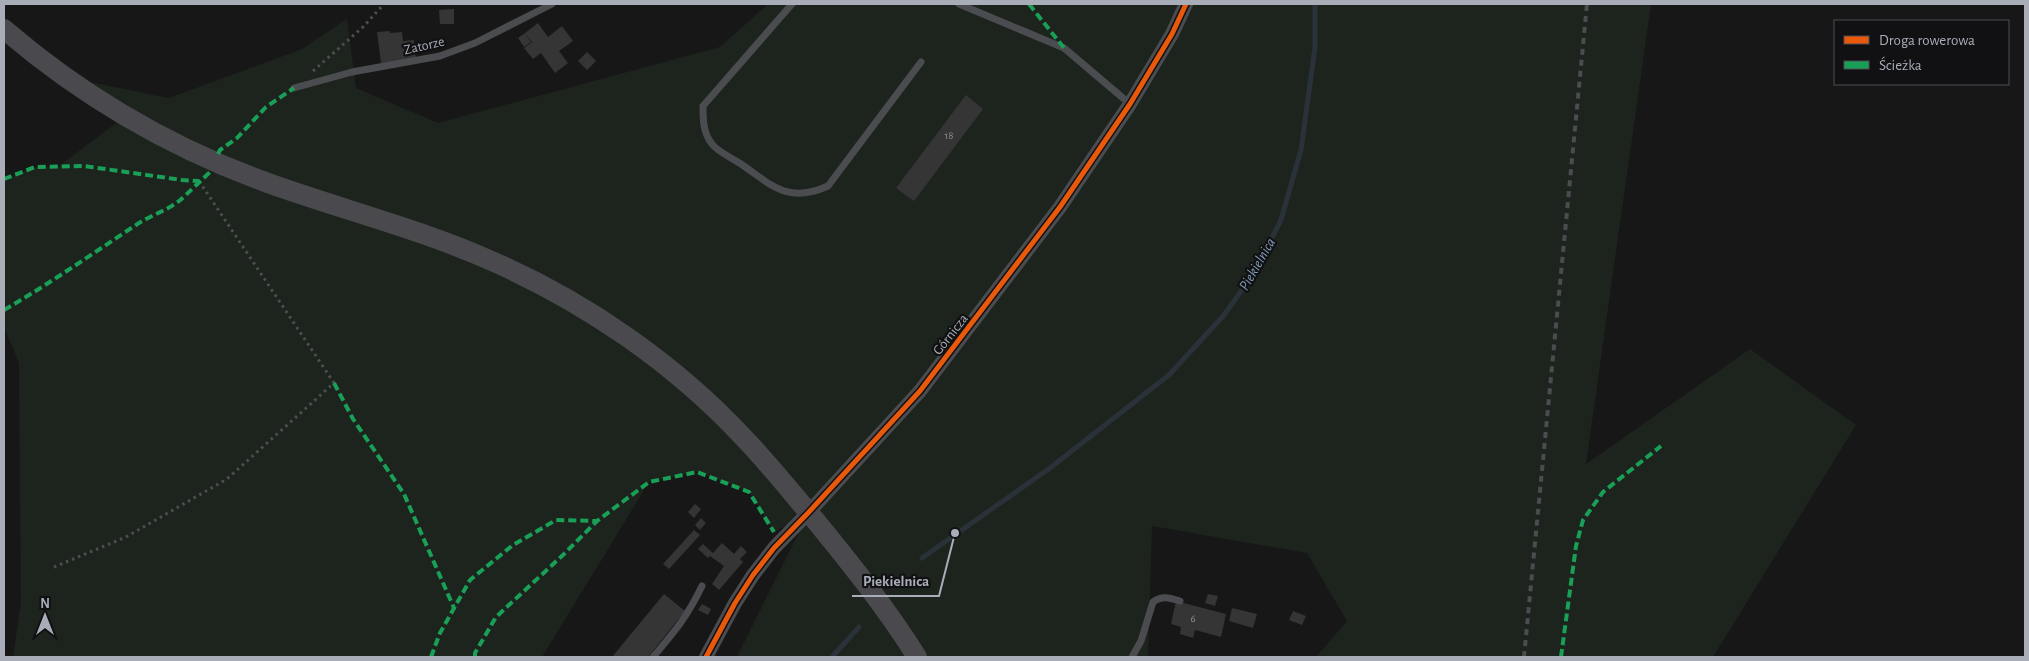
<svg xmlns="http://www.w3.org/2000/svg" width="2029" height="661" viewBox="0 0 2029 661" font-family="'Alegreya Sans',sans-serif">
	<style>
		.green { fill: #1d241e }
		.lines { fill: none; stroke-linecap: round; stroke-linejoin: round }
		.stream { stroke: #2a3239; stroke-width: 5 }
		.building { fill: #353536 }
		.path { stroke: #4d4e52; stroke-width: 3; stroke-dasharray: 2.5 4; stroke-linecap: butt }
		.service { stroke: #4b4c50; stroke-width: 7 }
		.minor { stroke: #4b4c50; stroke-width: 14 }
		.secondary { stroke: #4a4a4e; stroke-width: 20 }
		.rail { stroke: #4b4c4f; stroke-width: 4; stroke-dasharray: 6 5; stroke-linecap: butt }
		.quiet { stroke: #1a9f57; stroke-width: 4; stroke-dasharray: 8 4; stroke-linecap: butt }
		.cycleway-casing { stroke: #111113; stroke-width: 8 }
		.cycleway { stroke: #e8590c; stroke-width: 5 }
		.labels { text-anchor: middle; stroke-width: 4.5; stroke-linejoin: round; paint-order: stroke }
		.number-label { font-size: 11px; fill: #8b8f98 }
		.street-label { font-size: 14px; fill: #a8adb8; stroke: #111113 }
		.water-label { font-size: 15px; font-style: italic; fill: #7f9bb3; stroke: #111113 }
		.leader { fill: none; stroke: #a8adb8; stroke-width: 2 }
		.callout-dot { fill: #a8adb8; stroke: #111113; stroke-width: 2 }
		.callout-label { font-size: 15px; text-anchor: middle; font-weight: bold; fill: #a8adb8; stroke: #111113; stroke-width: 4.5; stroke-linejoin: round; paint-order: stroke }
	</style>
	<rect width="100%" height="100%" fill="#171717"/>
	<path class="green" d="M 768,4 L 1651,4 L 1586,464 L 1750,349 L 1856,425 L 1713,657 L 1316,657 L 1347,621 L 1307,553 L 1152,526 L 1148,657 L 737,657 L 808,514 L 774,532 L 749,492 L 697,472 L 649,482 L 542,657 L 13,657 L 21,602 L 19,363 L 4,327 L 4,179 L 35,167 L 59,166 L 124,117 L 65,77 L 169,98 L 302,49 L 347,19 L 356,88 L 438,123 L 720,47 Z"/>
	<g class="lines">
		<path class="stream" d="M 922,558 L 1050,468 L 1169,375 L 1224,315 L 1254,273 L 1281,220 L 1301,150 L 1315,47 L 1315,4
			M 832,657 L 859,627"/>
	</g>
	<path class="building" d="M 454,9 L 454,24 L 440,24 L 439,10 Z
		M 538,23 L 548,37 L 562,26 L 573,41 L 559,51 L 568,63 L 555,73 L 541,53 L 533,59 L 524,48 L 532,42 L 525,33 Z
		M 390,31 L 390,33 L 402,32 L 403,41 L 414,40 L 416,59 L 381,63 L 377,32 Z
		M 525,33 L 531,42 L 524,47 L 518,38 Z
		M 587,52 L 596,61 L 587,70 L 578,61 Z
		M 966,95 L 983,109 L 914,201 L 896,188 Z
		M 695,504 L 701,509 L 694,518 L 688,512 Z
		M 701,518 L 706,523 L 700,530 L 695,525 Z
		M 694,530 L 700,535 L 669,569 L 663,564 Z
		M 722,543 L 734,554 L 741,546 L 747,552 L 740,559 L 743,562 L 719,590 L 712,584 L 724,566 L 710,556 L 708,558 L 698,549 L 703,544 L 713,553 Z
		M 664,594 L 685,611 L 648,657 L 612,657 Z
		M 1208,594 L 1218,596 L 1215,606 L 1205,603 Z
		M 1176,601 L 1226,614 L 1221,637 L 1195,630 L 1193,638 L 1180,634 L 1181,627 L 1171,624 Z
		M 702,604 L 711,609 L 708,615 L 698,610 Z
		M 1232,608 L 1257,614 L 1253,628 L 1229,621 Z
		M 1293,611 L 1306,616 L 1302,625 L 1289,620 Z"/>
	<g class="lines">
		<path class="path" d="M 313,71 L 363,27 L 384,4
			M 54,567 L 126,537 L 227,479 L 334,383 L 199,181"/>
		<path class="service" d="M 792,4 L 703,106 C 703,119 703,133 712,144 C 718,152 732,158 741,164 C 773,186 788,204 828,186 L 921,62
			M 959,4 L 1064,48 L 1130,104
			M 294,88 L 352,72 L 440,56 L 475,43 L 552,4
			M 653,657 C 675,631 687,617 702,586
			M 1132,657 L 1141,641 L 1153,602 C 1162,595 1170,598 1180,601"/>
		<path class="minor" d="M 706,657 L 735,603 L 753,575 L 774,548 L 808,513 L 920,391 L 1060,207 L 1130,104 L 1172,34 L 1186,4"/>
		<path class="secondary" d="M 4,29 C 82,96 171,148 268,183 C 343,210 421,229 494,262 C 587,303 675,364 744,438 C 769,464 792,493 815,520 C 851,564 887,609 917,657"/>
		<path class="rail" d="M 1524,657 L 1587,4"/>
		<path class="quiet" d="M 1029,4 L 1064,48
			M 218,154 L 220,150 L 237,138 L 266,107 L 294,88
			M 4,179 L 35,167 L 84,166 L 182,180 L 199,181
			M 4,310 C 49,284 92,254 136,225 C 149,216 166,211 179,201 C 183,198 210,172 212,170
			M 334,383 L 353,419 L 404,494 L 454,608
			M 431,657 L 440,633 L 470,580 L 513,545 L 556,520 L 597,521 L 649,482 L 697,472 L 749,492 L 774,532
			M 475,657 L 475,653 L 496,617 L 563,555 L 597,521
			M 1561,657 L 1576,546 L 1583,520 L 1603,492 L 1661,446"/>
		<g class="cycleway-casing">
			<path id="cycleway" d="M 706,657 L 735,603 L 753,575 L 774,548 L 808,513 L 920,391 L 1060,207 L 1130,104 L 1172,34 L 1186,4"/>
		</g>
		<use href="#cycleway" class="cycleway"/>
	</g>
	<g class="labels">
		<g class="number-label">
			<text x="949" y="139">18</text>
			<text x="1193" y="622">6</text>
		</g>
		<g class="street-label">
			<text transform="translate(424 45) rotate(-13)" y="5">Zatorze</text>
			<text transform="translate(950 334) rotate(-52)" y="5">Górnicza</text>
		</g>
		<g class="water-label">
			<text transform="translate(1257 264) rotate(-60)" y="5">Piekielnica</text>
		</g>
	</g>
	<path class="leader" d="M955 533L939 596H852"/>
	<circle class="callout-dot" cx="955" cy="533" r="5"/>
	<g class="callout-label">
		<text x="896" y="586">Piekielnica</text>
	</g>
	<rect width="2029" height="661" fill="none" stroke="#a8adb8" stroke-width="10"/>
	<rect x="1834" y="20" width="175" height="65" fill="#111113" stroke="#4d4f55"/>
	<rect x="1844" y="36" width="25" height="8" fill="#e8590c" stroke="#4d4f55"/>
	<text x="1879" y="45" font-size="15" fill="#a8adb8">Droga rowerowa</text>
	<rect x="1844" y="61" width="25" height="8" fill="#1a9f57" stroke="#4d4f55"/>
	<text x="1879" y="70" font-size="15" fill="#a8adb8">Ścieżka</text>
	<g transform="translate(45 616)" stroke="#111113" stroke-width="4" paint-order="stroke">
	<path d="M0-4L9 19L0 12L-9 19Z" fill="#a8adb8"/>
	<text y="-8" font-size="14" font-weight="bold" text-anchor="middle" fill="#a8adb8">N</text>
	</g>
</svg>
